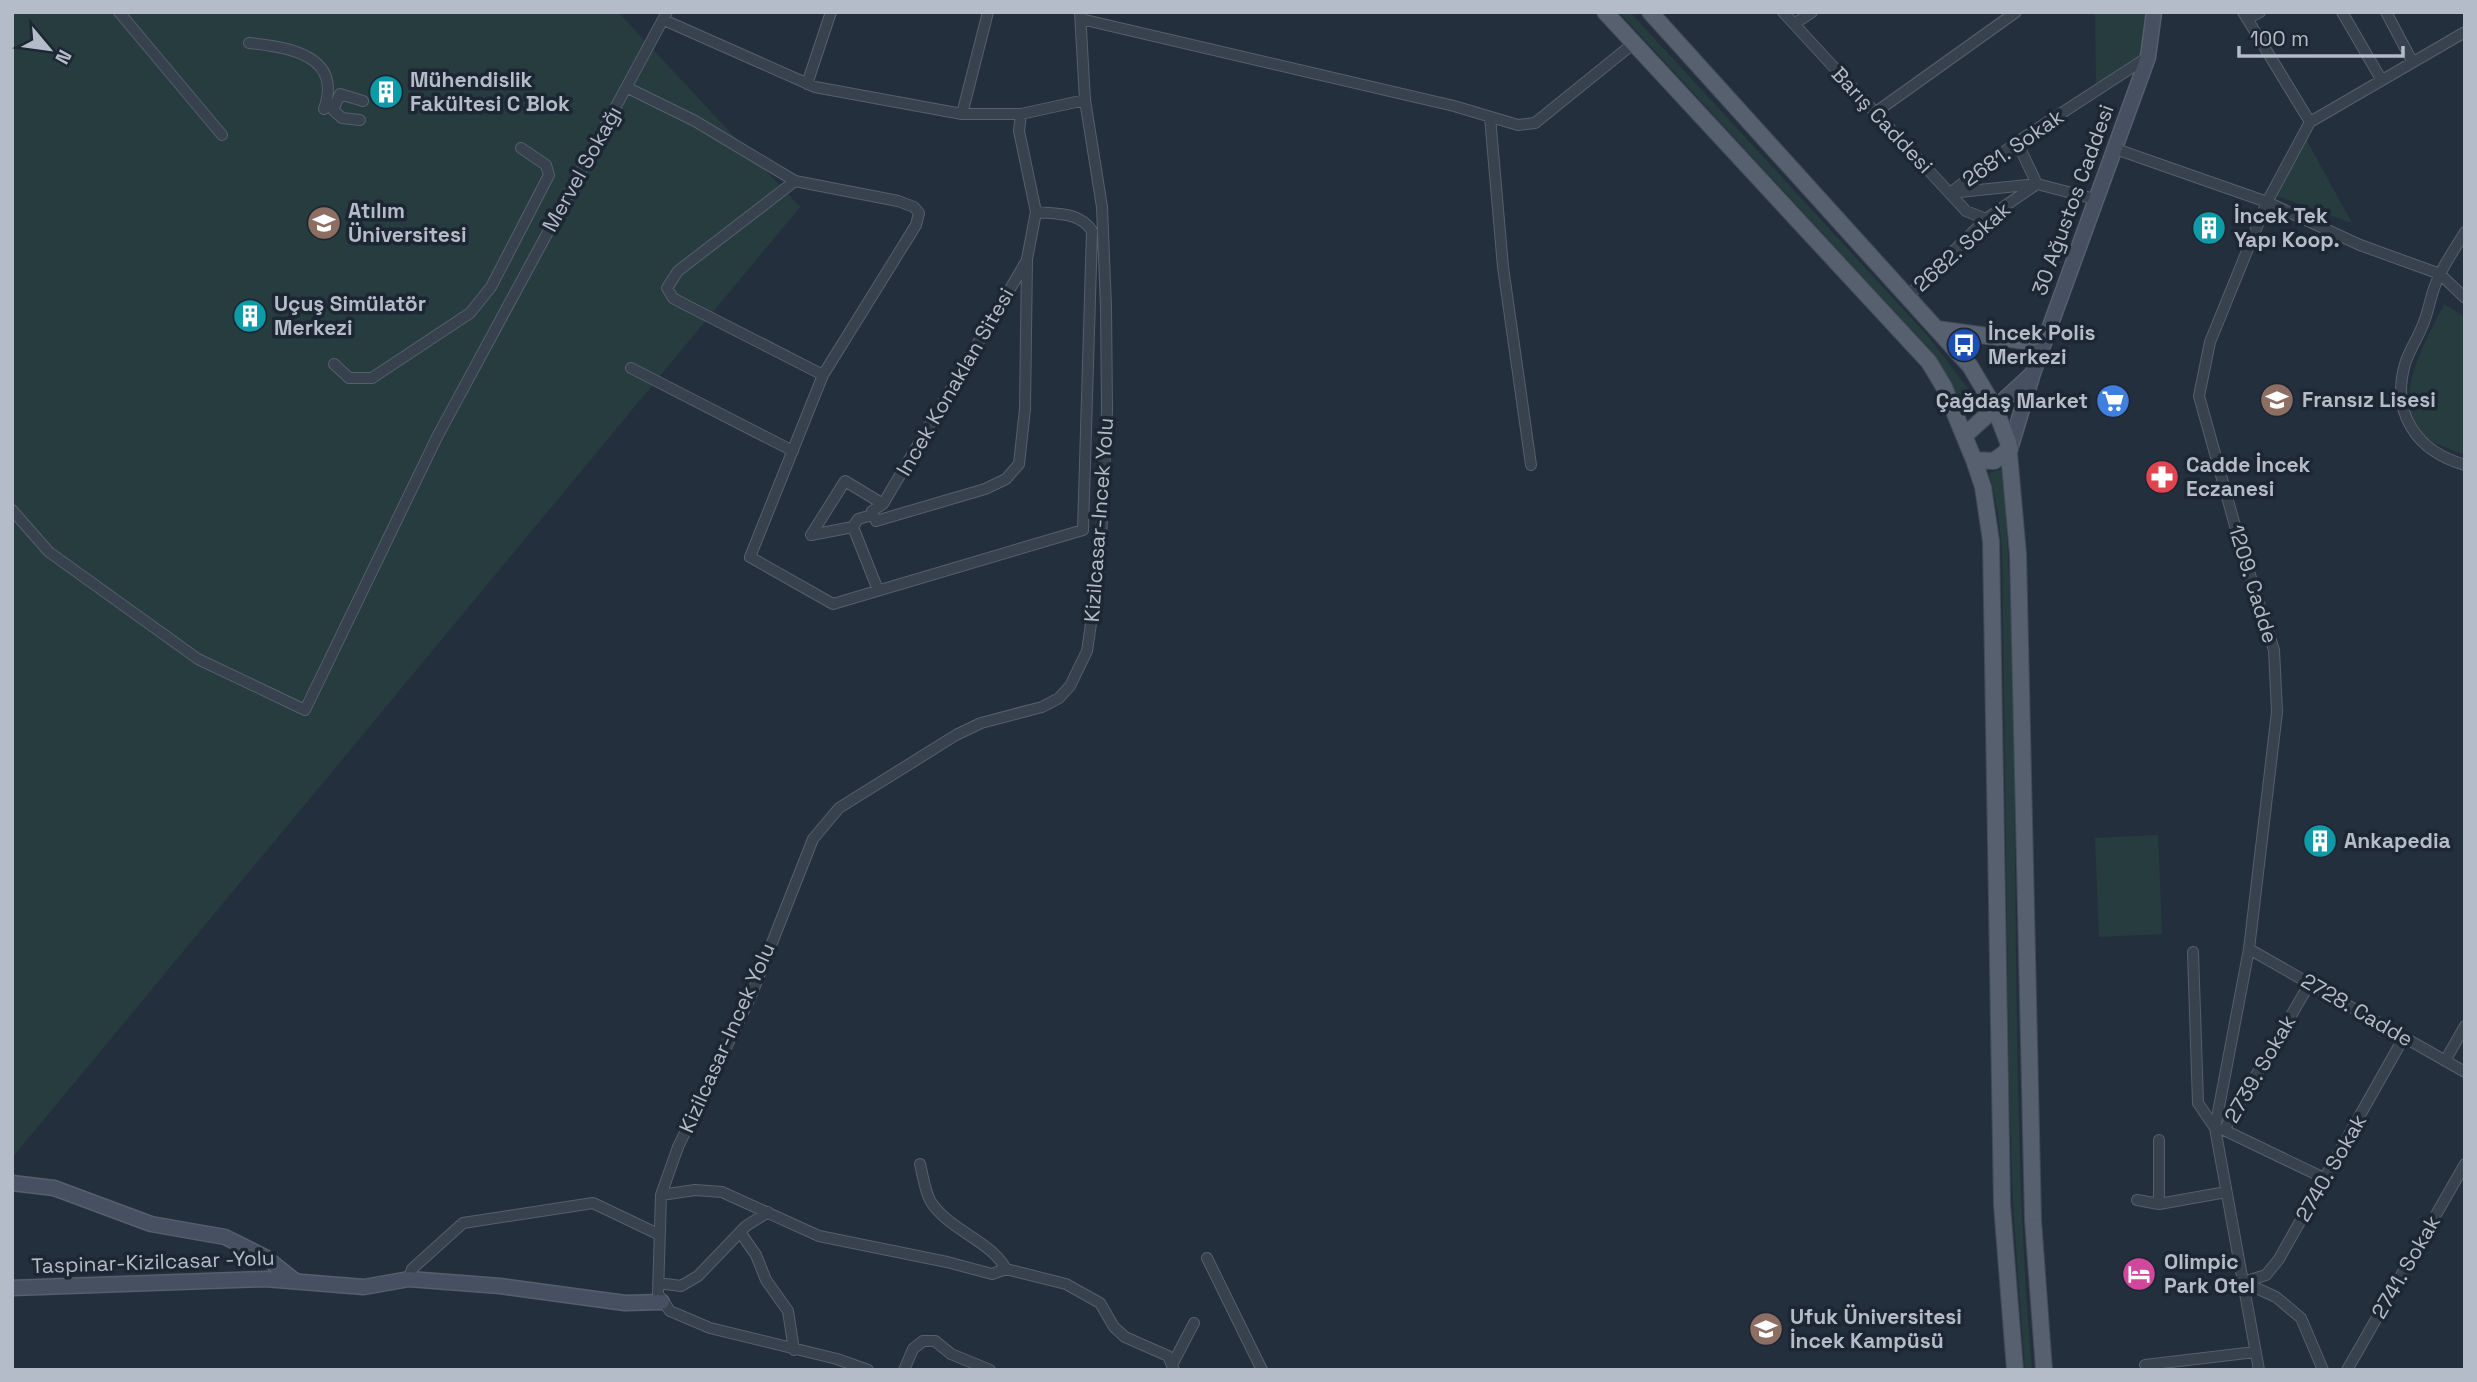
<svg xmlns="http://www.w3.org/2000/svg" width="2477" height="1382" viewBox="0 0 2477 1382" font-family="'Space Grotesk',sans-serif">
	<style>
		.green { fill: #263c3f }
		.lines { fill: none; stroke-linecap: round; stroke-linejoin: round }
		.street-casing { stroke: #565f6c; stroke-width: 12 }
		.secondary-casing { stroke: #565f6c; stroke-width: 17 }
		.primary-casing { stroke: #414a57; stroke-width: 18 }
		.street { stroke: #38414e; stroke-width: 10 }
		.secondary { stroke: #465061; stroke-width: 14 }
		.primary { stroke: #56606e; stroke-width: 16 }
		.labels { text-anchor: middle; stroke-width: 7; stroke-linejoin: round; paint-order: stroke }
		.poi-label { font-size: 21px; font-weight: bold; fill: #b4bcc9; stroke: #1d2633; text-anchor: start }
		.street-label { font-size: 21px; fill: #b4bcc9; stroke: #1d2633 }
	</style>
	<rect width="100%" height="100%" fill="#242f3e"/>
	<path class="green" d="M 12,12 L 618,12 L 800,207 L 12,1158 Z
		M 1619,12 L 1630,12 L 1928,336 L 1981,406 L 1966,416 L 1953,386 L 1930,350 Z
		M 2095,12 L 2148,12 L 2139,59 L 2096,85 Z
		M 2306,139 L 2352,223 L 2274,195 Z
		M 2444,304 L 2465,317 L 2465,455 C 2454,450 2439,446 2429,439 C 2384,407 2427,340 2444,304 Z
		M 2003,469 C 2024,769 2006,1070 2032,1370 L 2025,1370 L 2013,1207 L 2009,1079 L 2002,549 L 1998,513 L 1989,473 Z
		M 2158,835 L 2162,934 L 2099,937 L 2095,838 Z"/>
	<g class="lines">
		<g class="street-casing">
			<path id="street" d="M 119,12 L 222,135
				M 1783,12 L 1966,211 L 1986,219
				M 2243,12 L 2310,122
				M 2342,12 L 2381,79
				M 2386,12 L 2412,61
				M 1081,19 L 1454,106 L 1518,125 L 1535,123 L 1634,43
				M 2247,19 L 2260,12
				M 664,20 L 815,87 L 962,114 L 1021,114 L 1085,100
				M 1794,24 L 1812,12
				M 249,43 C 288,47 343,55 324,109
				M 807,84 L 831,12
				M 628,88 L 695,121 L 795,181 L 898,201 L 914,207 L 919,213 L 916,225 L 823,375 L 750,557 L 833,604 L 1083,530 L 1092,231 C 1080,212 1057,214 1036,212
				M 1876,112 L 2016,12
				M 962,114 L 988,12
				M 1490,117 L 1503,267 L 1531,465
				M 360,120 L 342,118 L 333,110 L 340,94 L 363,101
				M 2113,148 L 2267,202 L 2360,245 L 2440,274 L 2465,298
				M 795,181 L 678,271 L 667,288 L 673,298 L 684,304 L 823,375
				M 1950,193 L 2017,142 L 2148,57
				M 1950,193 L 2037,184 L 2017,142
				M 2465,232 C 2455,249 2443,265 2436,283 C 2431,295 2429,308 2425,319 C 2420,335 2410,348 2405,364 C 2391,413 2416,451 2465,465
				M 1907,297 L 1986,219 L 2037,184 L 2095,199
				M 334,364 L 349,378 L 372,378 L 470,313 L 491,287 L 549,175 L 546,165 L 521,148
				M 631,368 L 793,451
				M 883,504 L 872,511 L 876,521 L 985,489 L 1006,479 L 1019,464 L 1025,409 L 1027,259 L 1036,212 L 1019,131 L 1021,114
				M 883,504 L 1027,260
				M 12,510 L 49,552 L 198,659 L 305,710 L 437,437 L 667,12
				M 872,515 L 858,519 L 853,527 L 878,590
				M 853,527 L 811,535 L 845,481 L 883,504
				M 2249,949 L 2465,1072
				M 2193,952 L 2198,1103 L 2215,1128
				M 2310,983 L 2224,1130 L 2326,1179
				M 2445,1061 L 2465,1026
				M 2159,1140 L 2159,1204
				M 920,1164 C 923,1176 925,1192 931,1202 C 950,1231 990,1240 1006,1269
				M 661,1195 L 695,1190 L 722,1192 L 819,1236 L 947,1262 L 992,1274 L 1006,1269 L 1066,1284 L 1100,1303 L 1114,1327 L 1125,1337 L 1168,1356 L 1174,1370
				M 2137,1200 L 2159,1204 L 2226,1192
				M 740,1232 L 756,1255 L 766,1280 L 788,1311 L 794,1350
				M 1207,1258 L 1262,1370
				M 409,1279 L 412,1269 L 463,1223 L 593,1203 L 660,1235
				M 2243,1282 L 2266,1275 L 2279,1259 L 2404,1037
				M 2243,1282 L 2276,1297 L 2301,1318 L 2323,1370
				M 658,1283 L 681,1286 L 698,1276 L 746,1226 L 768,1212
				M 1172,1365 L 1194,1323
				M 2145,1365 L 2255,1352
				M 868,1370 L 837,1359 L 710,1328 L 670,1311 L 658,1294 L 661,1195 L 678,1147 L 751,996 L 813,839 L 839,808 L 956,735 L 981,723 L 1042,707 L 1059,698 L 1070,686 L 1087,651 L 1100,562 L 1107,410 L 1106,307 L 1102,207 L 1085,100 L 1080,12
				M 904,1370 L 913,1349 L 923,1341 L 935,1341 L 951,1354 L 990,1370
				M 2259,1370 L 2215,1128 L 2249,949 L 2277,712 L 2274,650 L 2239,540 L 2199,396 L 2210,342 L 2267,202 L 2310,122 L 2465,32
				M 2347,1370 L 2465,1164"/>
		</g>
		<g class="secondary-casing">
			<path id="secondary" d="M 1995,408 L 2032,374
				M 2010,449 L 2033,373 L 2148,57 L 2154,12
				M 12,1183 L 54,1188 L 151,1224 L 225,1237 L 265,1257 L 294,1280
				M 12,1288 L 265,1279 L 364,1287 L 409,1279 L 500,1286 L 625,1303 L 662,1302"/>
		</g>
		<g class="primary-casing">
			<path id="primary" d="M 1605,12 L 1929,362 L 1944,387 L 1974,460 L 1983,487 L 1991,541 L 2002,1205 L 2015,1370
				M 1650,12 L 1970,366 L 1995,408 L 2008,442 L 2018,554 L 2033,1220 L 2044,1370
				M 1937,329 L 2024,341 L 2048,332
				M 1964,436 L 1995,408
				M 1974,460 L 1994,461 L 2010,449"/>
		</g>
		<use href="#street" class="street"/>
		<use href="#secondary" class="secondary"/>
		<use href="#primary" class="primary"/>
	</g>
	<defs>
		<g id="building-disc" transform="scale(1.75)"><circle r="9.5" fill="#0f9aa8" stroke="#1d2633"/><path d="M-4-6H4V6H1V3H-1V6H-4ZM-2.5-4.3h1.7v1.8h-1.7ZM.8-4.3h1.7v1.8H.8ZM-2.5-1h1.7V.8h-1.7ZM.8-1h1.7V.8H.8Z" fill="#fff"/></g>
		<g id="university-disc" transform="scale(1.75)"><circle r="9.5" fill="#8d6e63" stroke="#1d2633"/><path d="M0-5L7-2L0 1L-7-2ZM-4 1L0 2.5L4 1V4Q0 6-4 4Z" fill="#fff"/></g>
		<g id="bus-disc" transform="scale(1.75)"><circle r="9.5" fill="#1a4fb4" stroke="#1d2633"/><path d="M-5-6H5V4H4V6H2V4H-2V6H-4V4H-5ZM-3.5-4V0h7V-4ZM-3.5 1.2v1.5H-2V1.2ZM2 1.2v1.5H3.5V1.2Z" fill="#fff"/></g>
		<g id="school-disc" transform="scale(1.75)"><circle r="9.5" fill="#8d6e63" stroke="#1d2633"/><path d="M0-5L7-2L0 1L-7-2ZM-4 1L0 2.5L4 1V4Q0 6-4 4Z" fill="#fff"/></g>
		<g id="supermarket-disc" transform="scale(1.75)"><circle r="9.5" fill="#3f7fe0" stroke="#1d2633"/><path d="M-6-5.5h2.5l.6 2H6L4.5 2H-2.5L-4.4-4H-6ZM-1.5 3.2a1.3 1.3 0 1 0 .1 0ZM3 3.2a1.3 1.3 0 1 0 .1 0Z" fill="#fff"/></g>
		<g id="pharmacy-disc" transform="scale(1.75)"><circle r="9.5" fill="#e0444e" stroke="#1d2633"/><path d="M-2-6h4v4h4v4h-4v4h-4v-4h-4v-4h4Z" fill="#fff"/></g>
		<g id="hotel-disc" transform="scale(1.75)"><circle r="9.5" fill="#d1479c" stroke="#1d2633"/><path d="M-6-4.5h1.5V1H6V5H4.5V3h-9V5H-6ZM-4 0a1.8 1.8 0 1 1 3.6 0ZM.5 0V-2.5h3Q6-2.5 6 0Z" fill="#fff"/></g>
	</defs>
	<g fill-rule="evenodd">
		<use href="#building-disc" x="386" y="92"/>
		<use href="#university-disc" x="324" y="223"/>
		<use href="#building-disc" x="2209" y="228"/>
		<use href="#building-disc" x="250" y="316"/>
		<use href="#bus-disc" x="1964" y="345"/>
		<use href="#school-disc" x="2277" y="400"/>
		<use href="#supermarket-disc" x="2113" y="401"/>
		<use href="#pharmacy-disc" x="2162" y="477"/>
		<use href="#building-disc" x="2320" y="841"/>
		<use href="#hotel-disc" x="2139" y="1274"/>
		<use href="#university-disc" x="1766" y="1329"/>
	</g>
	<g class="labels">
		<g class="poi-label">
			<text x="410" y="87">Mühendislik<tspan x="410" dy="24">Fakültesi C Blok</tspan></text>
			<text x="348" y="218">Atılım<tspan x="348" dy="24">Üniversitesi</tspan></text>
			<text x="2234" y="223">İncek Tek<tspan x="2234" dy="24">Yapı Koop.</tspan></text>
			<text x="274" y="311">Uçuş Simülatör<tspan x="274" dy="24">Merkezi</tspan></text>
			<text x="1988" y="340">İncek Polis<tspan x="1988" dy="24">Merkezi</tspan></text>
			<text x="2302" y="407">Fransız Lisesi</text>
			<text x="2088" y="408" text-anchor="end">Çağdaş Market</text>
			<text x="2186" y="472">Cadde İncek<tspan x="2186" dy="24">Eczanesi</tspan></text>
			<text x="2344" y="848">Ankapedia</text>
			<text x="2164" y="1269">Olimpic<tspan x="2164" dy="24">Park Otel</tspan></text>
			<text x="1790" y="1324">Ufuk Üniversitesi<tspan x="1790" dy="24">İncek Kampüsü</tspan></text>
		</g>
		<g class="street-label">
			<text transform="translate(1882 120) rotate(47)" y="7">Barış Caddesi</text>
			<text transform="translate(2013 148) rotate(-35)" y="7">2681. Sokak</text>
			<text transform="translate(582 169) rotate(-61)" y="7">Mervel Sokağı</text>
			<text transform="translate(2073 200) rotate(-70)" y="7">30 Ağustos Caddesi</text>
			<text transform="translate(1962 247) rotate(-42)" y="7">2682. Sokak</text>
			<text transform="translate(955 382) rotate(-60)" y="7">Incek Konaklan Sitesi</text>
			<text transform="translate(1099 520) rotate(-86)" y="7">Kizilcasar-Incek Yolu</text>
			<text transform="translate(2253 584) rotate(73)" y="7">1209. Cadde</text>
			<text transform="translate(2357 1010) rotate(30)" y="7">2728. Cadde</text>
			<text transform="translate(727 1038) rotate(-66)" y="7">Kizilcasar-Incek Yolu</text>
			<text transform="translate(2260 1069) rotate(-60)" y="7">2739. Sokak</text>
			<text transform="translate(2331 1168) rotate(-60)" y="7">2740. Sokak</text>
			<text transform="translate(153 1262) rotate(-2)" y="7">Taspinar-Kizilcasar -Yolu</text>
			<text transform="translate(2406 1267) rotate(-60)" y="7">2741. Sokak</text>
		</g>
	</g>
	<rect width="2477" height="1382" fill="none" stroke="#b4bcc9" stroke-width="28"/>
	<g transform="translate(49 49) rotate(119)" stroke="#1d2633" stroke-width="5" paint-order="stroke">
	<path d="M0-5L12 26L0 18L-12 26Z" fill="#b4bcc9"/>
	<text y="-10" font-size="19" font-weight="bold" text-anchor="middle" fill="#b4bcc9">N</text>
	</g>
	<path d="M2239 46v10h164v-10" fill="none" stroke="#b4bcc9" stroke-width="3.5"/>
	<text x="2250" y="46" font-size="21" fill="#b4bcc9" stroke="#1d2633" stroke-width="5" paint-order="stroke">100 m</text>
</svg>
